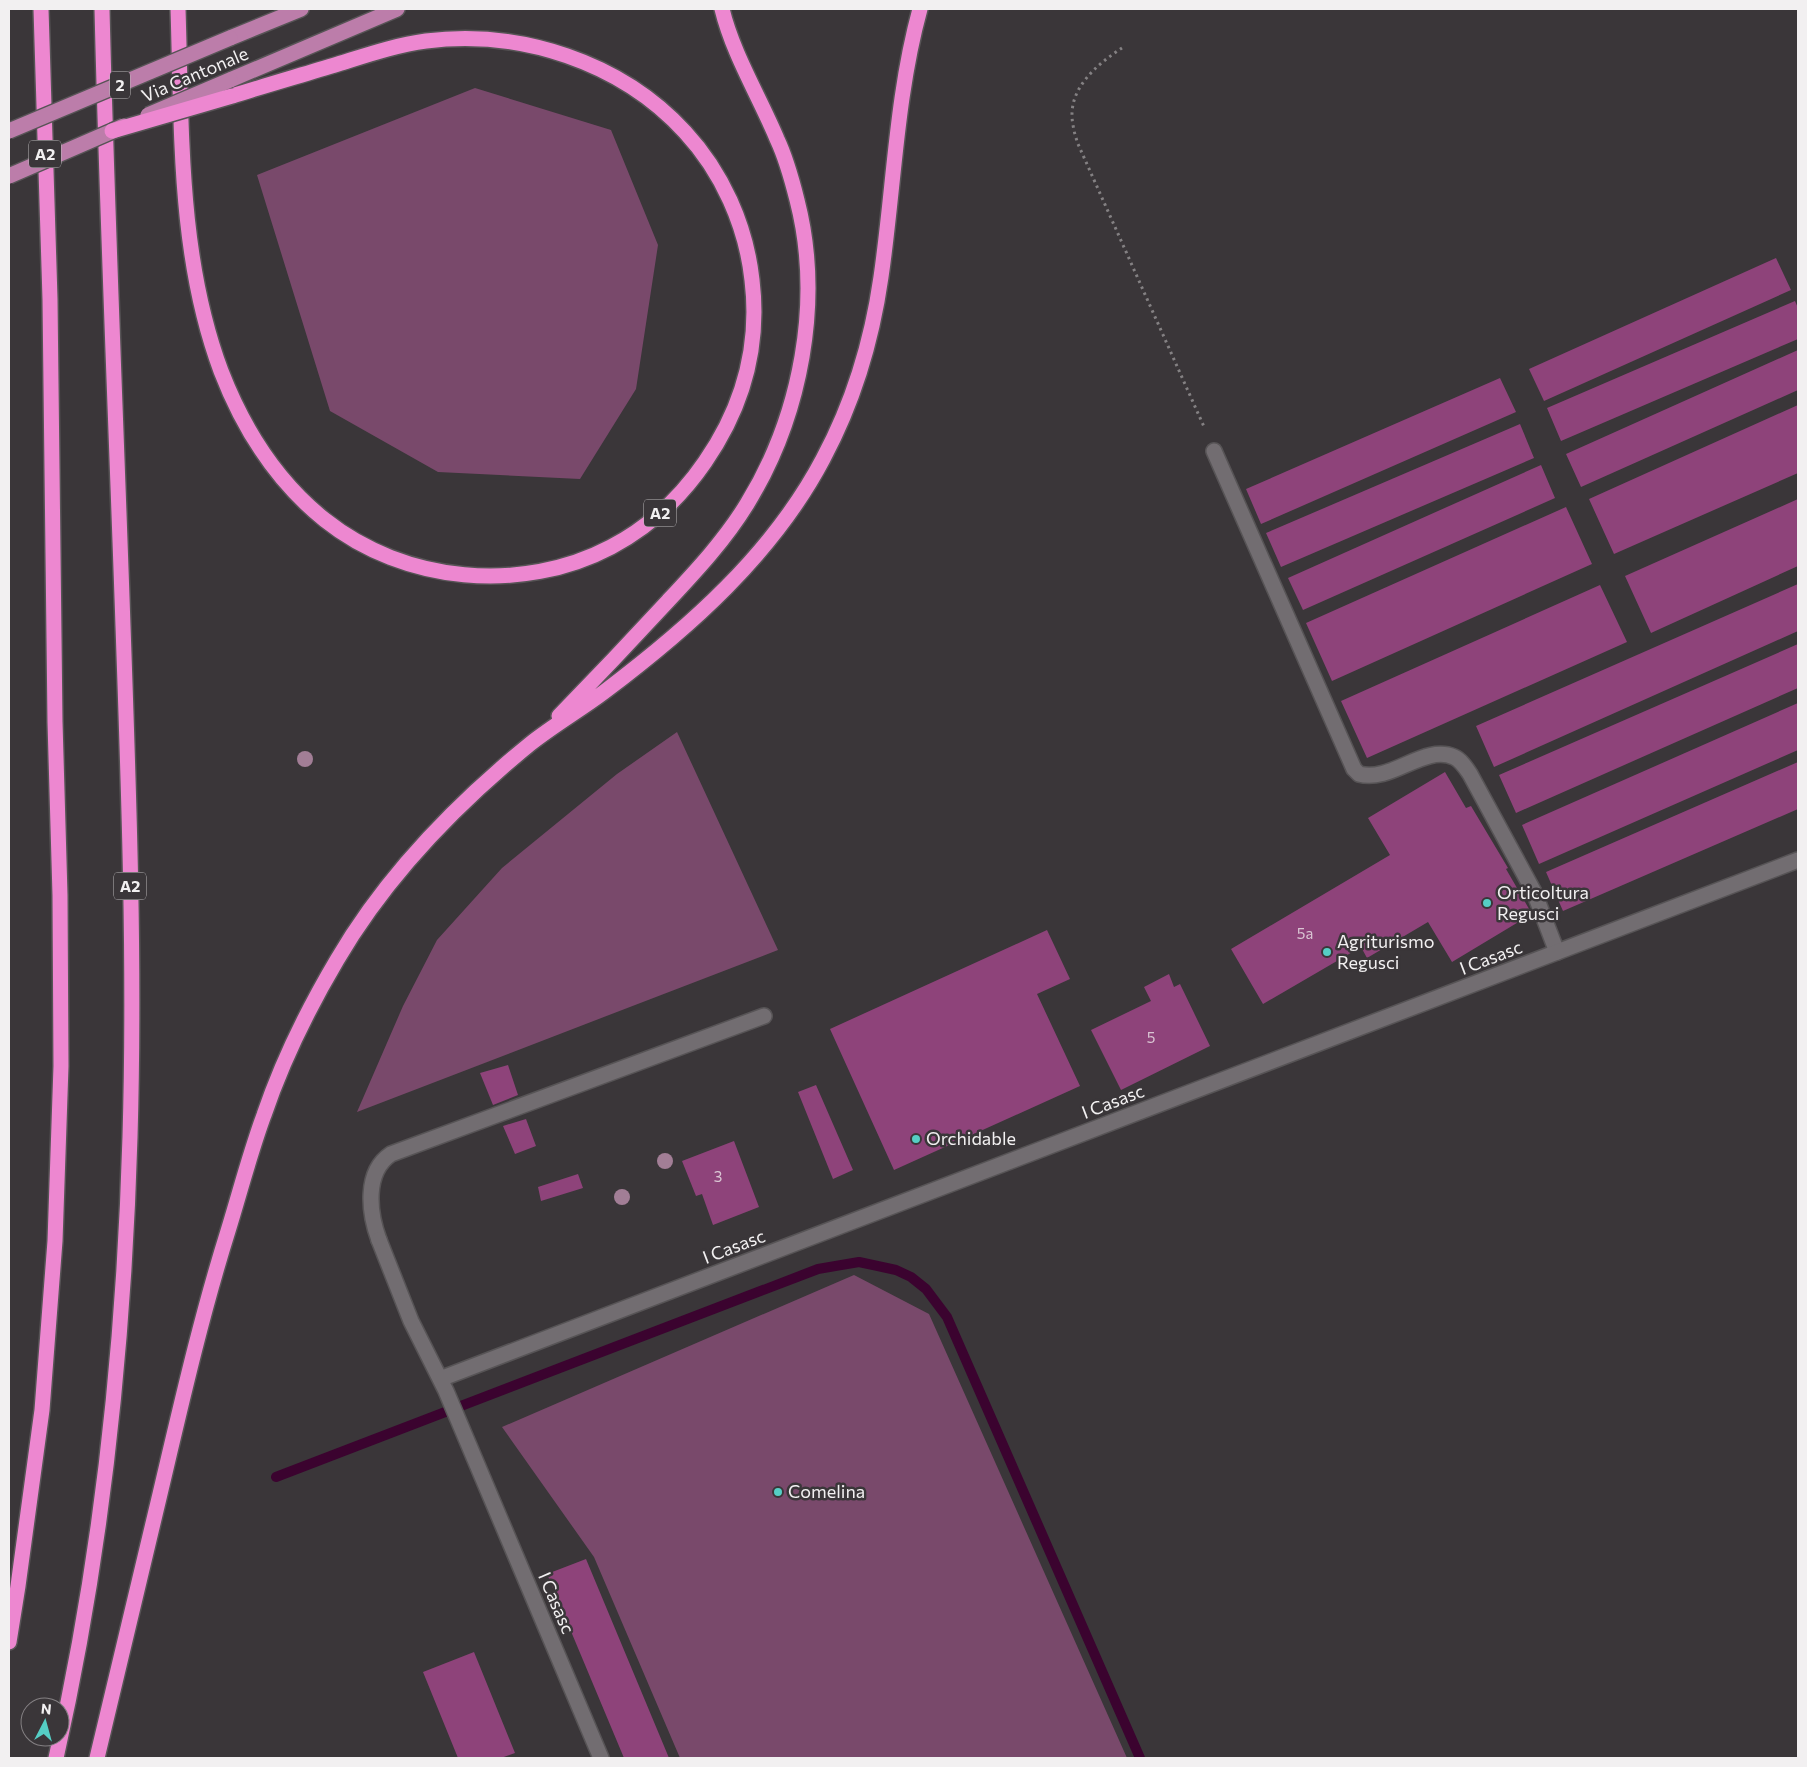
<svg xmlns="http://www.w3.org/2000/svg" width="1807" height="1767" viewBox="0 0 1807 1767" font-family="Commissioner,sans-serif">
	<style>
		.green { fill: #79496b }
		.lines { fill: none; stroke-linecap: round; stroke-linejoin: round }
		.stream { stroke: #3b032f; stroke-width: 10 }
		.building { fill: #8e437a }
		.lane-casing { stroke: #575456; stroke-width: 18 }
		.street-casing { stroke: #575456; stroke-width: 18 }
		.primary-casing { stroke: #575456; stroke-width: 18 }
		.highway-casing { stroke: #575456; stroke-width: 18 }
		.path { stroke: #848183; stroke-width: 3; stroke-dasharray: 2.5 4; stroke-linecap: butt }
		.lane { stroke: #726d71; stroke-width: 15 }
		.street { stroke: #726d71; stroke-width: 15 }
		.primary { stroke: #bc7daa; stroke-width: 15 }
		.highway { stroke: #ed87d0; stroke-width: 15 }
		.primary-bridge-casing { stroke: #575456; stroke-width: 18; stroke-linecap: butt }
		.highway-bridge-casing { stroke: #575456; stroke-width: 18; stroke-linecap: butt }
		.primary-bridge { stroke: #bc7daa; stroke-width: 15 }
		.highway-bridge { stroke: #ed87d0; stroke-width: 15 }
		.tree { fill: #a27e96 }
		.poi-dot { fill: #55cec5; stroke: #3a3639; stroke-width: 2 }
		.labels { text-anchor: middle; stroke-width: 5; stroke-linejoin: round; paint-order: stroke }
		.number-label { font-size: 15px; fill: #d9c5d3 }
		.shield { fill: #3a3639; stroke: #bbb8ba; stroke-width: 1 }
		.shield-label { font-size: 16px; font-weight: bold; fill: #f2f0f1 }
		.street-label { font-size: 18px; fill: #f2f0f1; stroke: #3a3639 }
		.poi-label { font-size: 18px; fill: #f2f0f1; stroke: #3a3639; text-anchor: start }
	</style>
	<rect width="100%" height="100%" fill="#3a3639"/>
	<path class="green" d="M 475,88 L 611,130 L 658,245 L 636,389 L 580,479 L 438,472 L 330,411 L 257,175 Z
		M 677,732 L 778,950 L 357,1112 L 403,1006 L 437,940 L 502,868 L 617,774 Z
		M 854,1275 L 929,1314 L 1127,1758 L 680,1758 L 594,1557 L 502,1427 Z"/>
	<g class="lines">
		<path class="stream" d="M 276,1477 L 818,1269 L 859,1262 L 896,1270 L 911,1277 L 926,1289 L 947,1317 L 1140,1758"/>
	</g>
	<path class="building" d="M 1776,258 L 1791,290 L 1544,401 L 1529,369 Z
		M 1795,301 L 1798,308 L 1798,339 L 1561,441 L 1547,408 Z
		M 1798,350 L 1798,390 L 1581,487 L 1566,454 Z
		M 1500,378 L 1516,412 L 1261,524 L 1246,489 Z
		M 1798,405 L 1798,473 L 1614,554 L 1589,499 Z
		M 1520,424 L 1534,458 L 1281,567 L 1266,533 Z
		M 1541,465 L 1555,498 L 1303,610 L 1288,578 Z
		M 1798,499 L 1798,566 L 1651,633 L 1625,576 Z
		M 1566,507 L 1592,564 L 1332,681 L 1306,623 Z
		M 1798,584 L 1798,631 L 1494,767 L 1476,726 Z
		M 1600,585 L 1627,642 L 1367,758 L 1341,701 Z
		M 1798,644 L 1798,688 L 1516,813 L 1499,775 Z
		M 1798,703 L 1798,750 L 1539,864 L 1522,825 Z
		M 1798,762 L 1798,809 L 1563,911 L 1546,872 Z
		M 1445,772 L 1466,808 L 1471,806 L 1508,868 L 1506,869 L 1532,914 L 1452,962 L 1428,922 L 1367,958 L 1361,947 L 1263,1004 L 1231,949 L 1390,855 L 1368,818 Z
		M 1047,930 L 1070,979 L 1037,994 L 1080,1086 L 894,1170 L 830,1029 Z
		M 1169,974 L 1174,987 L 1180,984 L 1210,1046 L 1121,1090 L 1091,1030 L 1151,1001 L 1144,987 Z
		M 508,1065 L 518,1095 L 493,1105 L 480,1073 Z
		M 816,1085 L 853,1170 L 833,1179 L 798,1092 Z
		M 526,1119 L 536,1146 L 515,1154 L 503,1126 Z
		M 734,1141 L 759,1207 L 713,1225 L 702,1194 L 696,1196 L 682,1161 Z
		M 578,1174 L 583,1188 L 541,1201 L 538,1187 Z
		M 586,1559 L 669,1758 L 624,1758 L 547,1574 Z
		M 474,1652 L 515,1753 L 501,1758 L 458,1758 L 423,1672 Z"/>
	<g class="lines">
		<g class="lane-casing">
			<path id="lane" d="M 1214,451 L 1354,769 L 1359,774 C 1391,783 1424,744 1454,757 C 1461,760 1466,768 1470,774 L 1534,892 L 1557,952
				M 379,1240 C 369,1213 364,1172 391,1154 L 764,1016"/>
		</g>
		<g class="street-casing">
			<path id="street" d="M 379,1240 L 411,1321 L 446,1391 L 601,1758
				M 440,1379 L 1798,860"/>
		</g>
		<g class="primary-casing">
			<path id="primary" d="M 230,38 L 301,9
				M 230,80 L 397,9"/>
		</g>
		<g class="highway-casing">
			<path id="highway" d="M 178,9 C 182,130 178,256 221,371 C 243,428 277,482 325,520 C 404,583 522,594 611,547 C 649,527 681,497 705,462 C 743,407 760,346 752,280 C 746,225 722,172 685,132 C 621,62 520,29 426,41 C 396,45 367,55 338,64 C 302,75 267,85 232,96
				M 559,716 C 596,678 632,640 668,601 C 696,571 725,540 747,504 C 801,416 823,301 797,200 C 792,180 786,158 777,139 C 759,96 733,54 722,9
				M 9,1642 L 18,1586 L 42,1410 L 55,1241 L 61,1066 L 60,895 L 55,722 L 50,299 L 41,9
				M 56,1758 C 102,1555 124,1345 130,1137 C 135,967 129,796 123,626 C 116,420 107,215 102,9
				M 97,1758 C 118,1670 139,1582 160,1494 C 181,1405 201,1317 228,1231 C 240,1192 250,1153 264,1115 C 282,1062 308,1009 337,960 C 386,876 454,806 530,744 C 554,725 580,710 604,692 C 689,628 773,554 823,459 C 853,403 872,340 881,277 C 894,188 896,96 920,9"/>
		</g>
		<path class="path" d="M 1122,48 C 1096,65 1066,90 1073,125 C 1074,132 1076,138 1078,144 L 1205,429"/>
		<use href="#lane" class="lane"/>
		<use href="#street" class="street"/>
		<use href="#primary" class="primary"/>
		<use href="#highway" class="highway"/>
		<g class="primary-bridge-casing">
			<path id="primary-bridge" d="M 148,115 L 230,80
				M 9,131 L 230,38
				M 9,176 L 124,126"/>
		</g>
		<g class="highway-bridge-casing">
			<path id="highway-bridge" d="M 112,131 L 232,96"/>
		</g>
		<use href="#primary-bridge" class="primary-bridge"/>
		<use href="#highway-bridge" class="highway-bridge"/>
	</g>
	<g class="tree">
		<circle cx="305" cy="759" r="8"/>
		<circle cx="665" cy="1161" r="8"/>
		<circle cx="622" cy="1197" r="8"/>
	</g>
	<g class="poi-dot">
		<circle cx="1487" cy="903" r="5"/>
		<circle cx="1327" cy="952" r="5"/>
		<circle cx="916" cy="1139" r="5"/>
		<circle cx="778" cy="1492" r="5"/>
	</g>
	<g class="labels">
		<g class="number-label">
			<text x="1305" y="939">5a</text>
			<text x="1151" y="1043">5</text>
			<text x="718" y="1182">3</text>
		</g>
		<g class="shield">
			<rect x="110" y="71.5" width="20" height="27" rx="4"/>
			<rect x="29" y="140.5" width="32" height="27" rx="4"/>
			<rect x="644" y="499.5" width="32" height="27" rx="4"/>
			<rect x="114" y="872.5" width="32" height="27" rx="4"/>
		</g>
		<g class="shield-label">
			<text x="120" y="91">2</text>
			<text x="45" y="160">A2</text>
			<text x="660" y="519">A2</text>
			<text x="130" y="892">A2</text>
		</g>
		<g class="street-label">
			<text transform="translate(195 75) rotate(-23)" y="6">Via Cantonale</text>
			<text transform="translate(1491 958) rotate(-21)" y="6">I Casasc</text>
			<text transform="translate(1113 1102) rotate(-21)" y="6">I Casasc</text>
			<text transform="translate(734 1247) rotate(-21)" y="6">I Casasc</text>
			<text transform="translate(556 1603) rotate(67)" y="6">I Casasc</text>
		</g>
		<g class="poi-label">
			<text x="1497" y="899">Orticoltura<tspan x="1497" dy="21">Regusci</tspan></text>
			<text x="1337" y="948">Agriturismo<tspan x="1337" dy="21">Regusci</tspan></text>
			<text x="926" y="1145">Orchidable</text>
			<text x="788" y="1498">Comelina</text>
		</g>
	</g>
	<rect width="1807" height="1767" fill="none" stroke="#f2f0f1" stroke-width="20"/>
	<g transform="translate(45 1722) rotate(6)"><circle r="24" fill="#3a3639" stroke="#848083"/>
	<path d="M0-4L9 19L0 12L-9 19Z" fill="#55cec5"/>
	<text y="-8" font-size="14" font-weight="bold" text-anchor="middle" fill="#f2f0f1">N</text>
	</g>
</svg>
